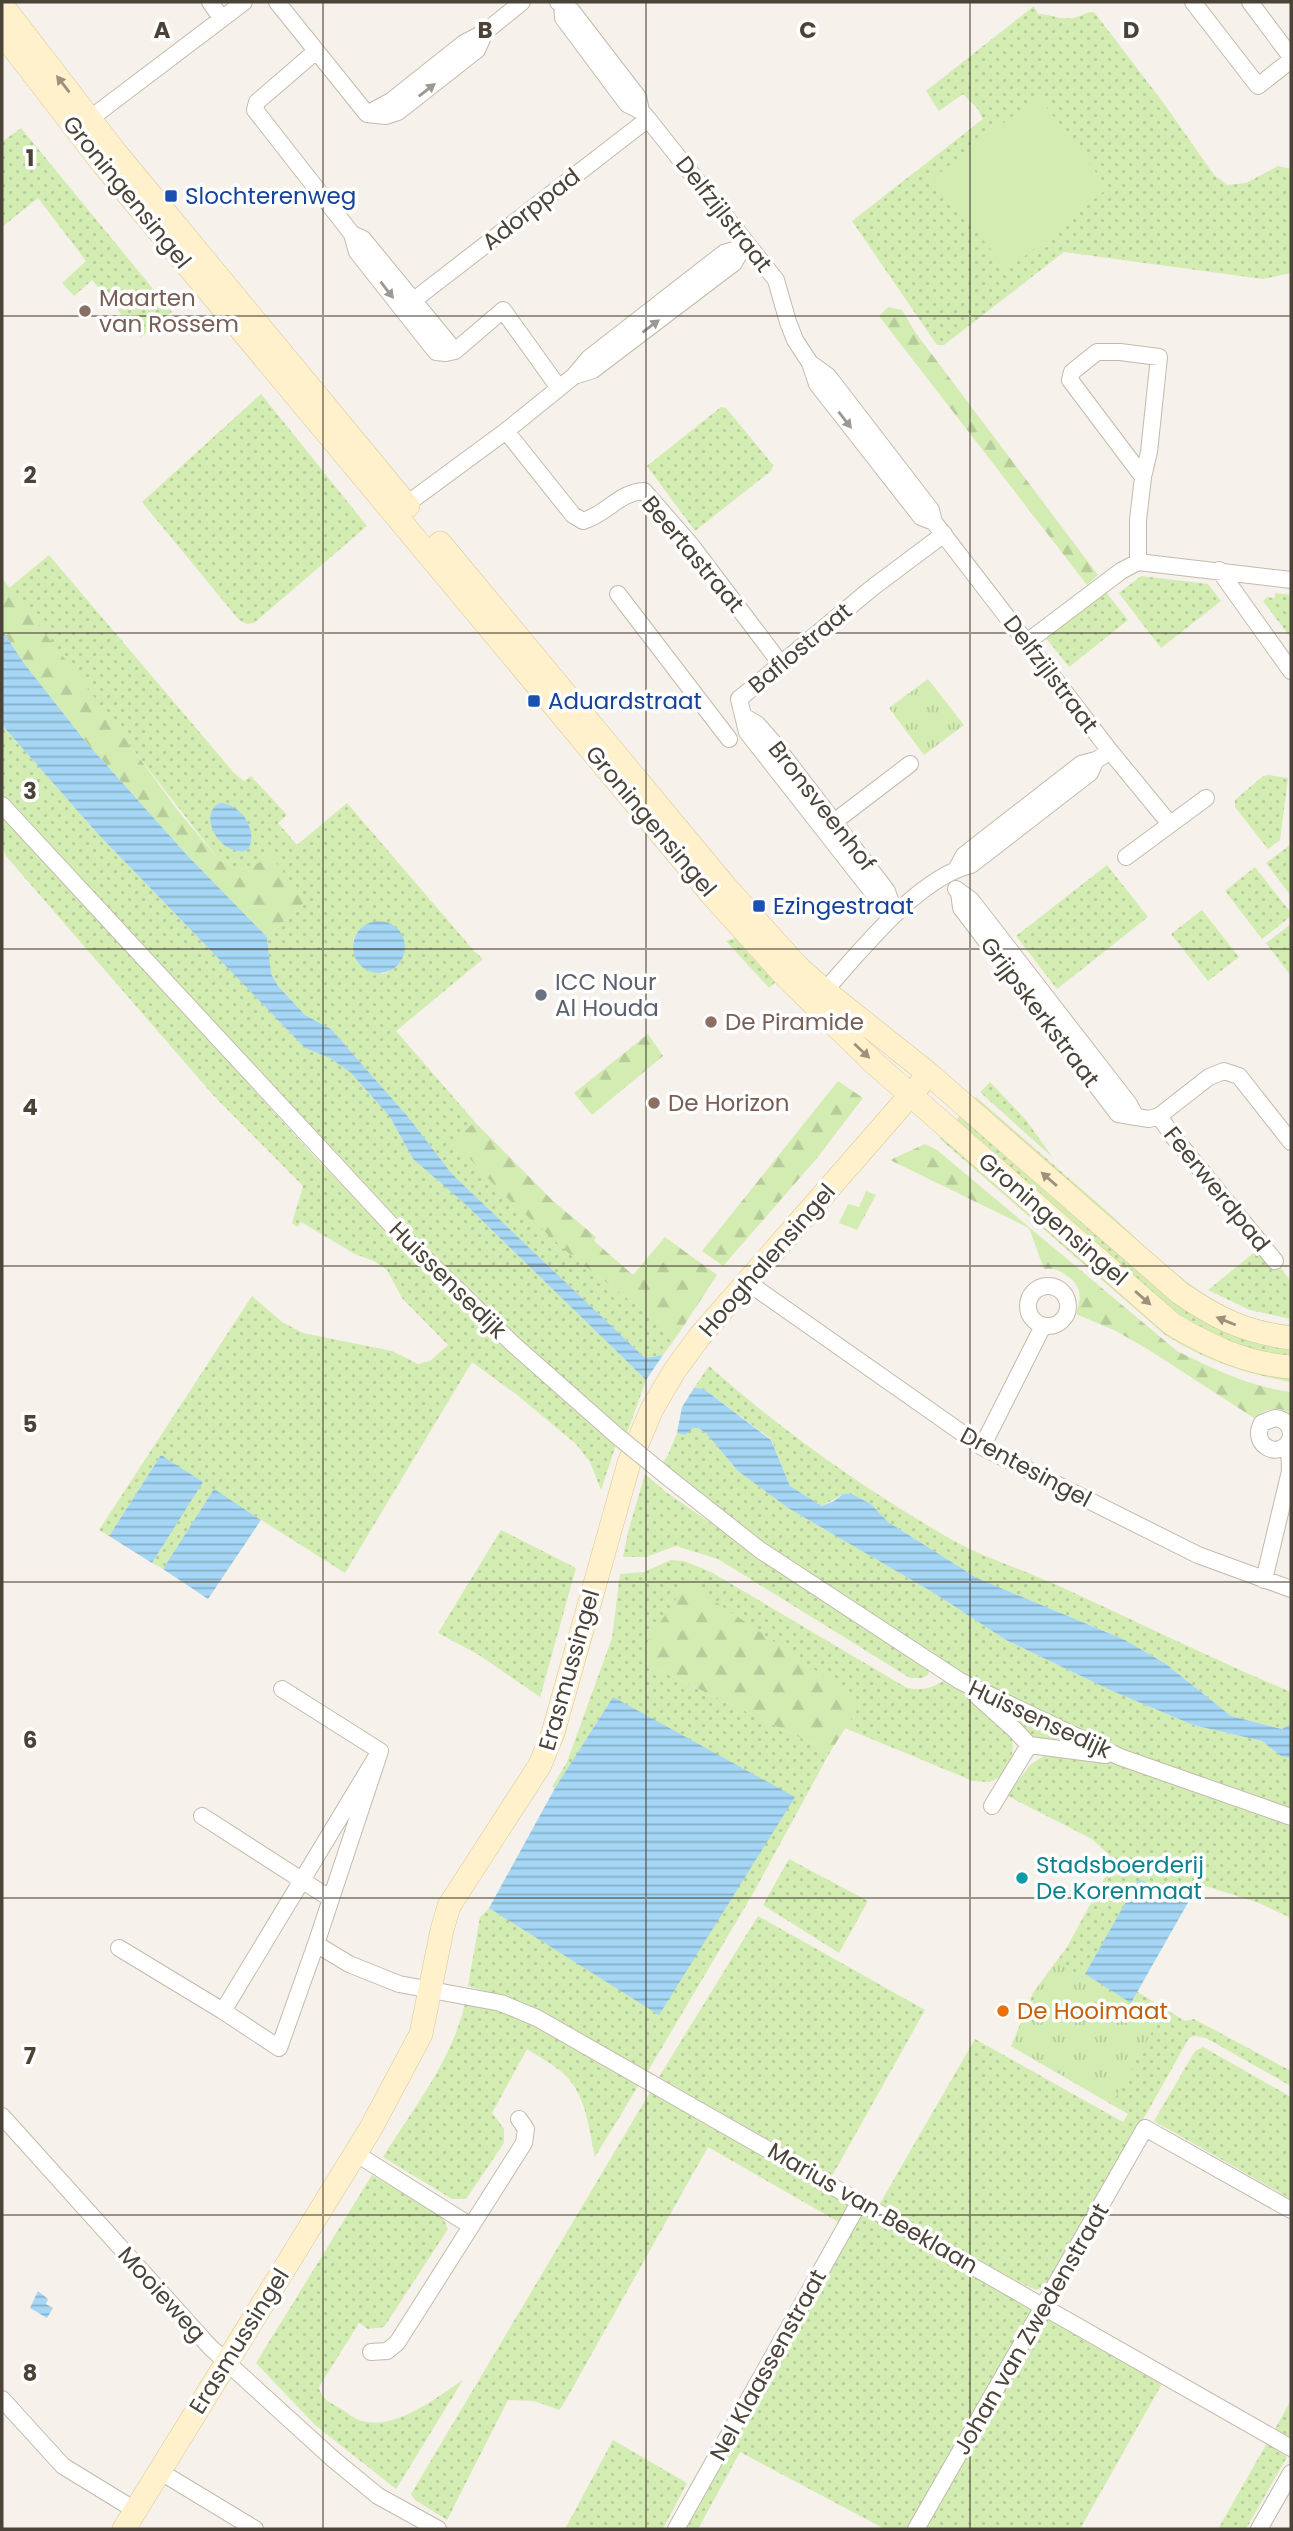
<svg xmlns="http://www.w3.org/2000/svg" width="1293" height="2531" viewBox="0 0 1293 2531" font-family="Poppins,sans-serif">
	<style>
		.grass { fill: url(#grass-dots); fill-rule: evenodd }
		.forest { fill: url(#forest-firs) }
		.park { fill: url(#park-tufts) }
		.pitch { fill: #d3ecb2 }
		.water { fill: url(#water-rules) }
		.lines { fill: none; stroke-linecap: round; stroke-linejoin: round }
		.street-casing { stroke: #c2baac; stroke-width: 18 }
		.secondary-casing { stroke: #d8c698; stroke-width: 24 }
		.street { stroke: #fff; stroke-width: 16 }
		.secondary { stroke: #fff1cc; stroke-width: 23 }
		.street-bridge-casing { stroke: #c2baac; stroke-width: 18; stroke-linecap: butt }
		.street-bridge { stroke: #fff; stroke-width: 16 }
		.oneway { fill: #9c917b }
		.oneway2 { fill: #9c9892 }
		.grid { fill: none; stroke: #4b4338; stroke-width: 2; stroke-opacity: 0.55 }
		.transit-dot { fill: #1a4fb4; stroke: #fff; stroke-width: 2.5 }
		.education-dot { fill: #8d6e63; stroke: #fff; stroke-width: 2.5 }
		.worship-dot { fill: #6b7280; stroke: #fff; stroke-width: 2.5 }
		.culture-dot { fill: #0f9aa8; stroke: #fff; stroke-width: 2.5 }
		.food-dot { fill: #e8710a; stroke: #fff; stroke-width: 2.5 }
		.labels { text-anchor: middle; stroke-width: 7; stroke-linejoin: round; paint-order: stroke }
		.street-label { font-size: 23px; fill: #4b4338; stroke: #fff }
		.transit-label { font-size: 23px; fill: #164399; stroke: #fff; text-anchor: start }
		.education-label { font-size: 23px; fill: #785e54; stroke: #fff; text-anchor: start }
		.worship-label { font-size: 23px; fill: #5b616d; stroke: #fff; text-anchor: start }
		.culture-label { font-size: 23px; fill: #0d838f; stroke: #fff; text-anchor: start }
		.food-label { font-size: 23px; fill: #c56008; stroke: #fff; text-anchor: start }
		.grid-label { font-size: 23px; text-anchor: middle; font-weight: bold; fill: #4b4338; stroke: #fff; stroke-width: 7; stroke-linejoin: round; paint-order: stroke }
	</style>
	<defs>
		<pattern id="grass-dots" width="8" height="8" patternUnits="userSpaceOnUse" patternTransform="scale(1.75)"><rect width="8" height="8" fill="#d3ecb2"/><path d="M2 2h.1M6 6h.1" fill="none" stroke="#b7cc9a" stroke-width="1.8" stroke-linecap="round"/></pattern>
		<pattern id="forest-firs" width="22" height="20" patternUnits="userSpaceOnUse" patternTransform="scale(1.75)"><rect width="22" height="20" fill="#d3ecb2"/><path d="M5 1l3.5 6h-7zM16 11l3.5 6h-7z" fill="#b7cc9a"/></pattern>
		<pattern id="park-tufts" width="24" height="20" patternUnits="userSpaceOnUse" patternTransform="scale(1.75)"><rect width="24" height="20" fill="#d3ecb2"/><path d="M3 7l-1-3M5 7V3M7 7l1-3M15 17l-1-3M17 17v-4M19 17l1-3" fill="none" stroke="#b7cc9a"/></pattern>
		<pattern id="water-rules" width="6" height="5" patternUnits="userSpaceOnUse" patternTransform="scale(1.75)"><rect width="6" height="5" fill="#a5d6f5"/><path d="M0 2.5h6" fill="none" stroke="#88afc7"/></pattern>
	</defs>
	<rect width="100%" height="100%" fill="#f6f2eb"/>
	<path class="grass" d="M 1034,6 L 1038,14 C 1050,14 1060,20 1072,18 C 1081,17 1086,11 1094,12 L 1165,105 L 1214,175 L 1227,185 L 1246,183 L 1278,166 L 1291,169 L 1291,273 L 1263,279 L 1064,252 L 944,345 L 937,345 L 852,221 L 983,119 L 977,108 L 963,94 L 939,111 L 926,91 Z
		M 21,128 L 172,312 L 141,337 L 92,280 L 74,296 L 62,283 L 86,261 L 38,198 L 2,227 L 2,142 Z
		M 261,394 L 367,526 L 254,623 L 247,624 L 239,620 L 142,502 Z
		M 721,407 L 726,408 L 773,465 L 771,471 L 695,531 L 647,466 Z
		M 49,555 L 235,774 L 244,781 L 251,776 L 287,815 L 278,823 L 297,845 L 347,803 L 475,952 L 483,959 L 396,1031 L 475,1122 L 454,1141 L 573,1257 L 677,1336 L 663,1355 L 645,1358 L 452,1174 L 409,1118 L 331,1029 L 305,1015 L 278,986 L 271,974 L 267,937 L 305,902 L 251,868 L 237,869 L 220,861 L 8,589 ZM 239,812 L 250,827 L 232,850 L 220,841 L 211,820 ZM 359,930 L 404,940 C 406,957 399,969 382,974 L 352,942 Z
		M 1141,576 L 1208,584 L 1221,601 L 1161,648 L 1119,593 Z
		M 1105,591 L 1128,620 L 1069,667 L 1046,638 Z
		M 1275,593 L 1291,595 L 1291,638 L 1263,601 L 1267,597 L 1275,598 Z
		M 2,725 L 97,833 L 305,1048 L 330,1058 L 351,1073 L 390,1117 L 413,1159 L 464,1203 L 646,1380 L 625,1439 L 389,1219 L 2,797 Z
		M 1269,775 L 1288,778 L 1280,840 L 1268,849 L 1235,807 L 1235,800 L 1263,776 Z
		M 2,812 L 313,1155 L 447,1293 L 616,1445 L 601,1490 L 590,1462 L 576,1444 L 516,1394 L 472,1362 L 345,1573 L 214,1490 L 163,1569 L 152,1563 L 202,1482 L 161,1455 L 109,1536 L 99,1530 L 252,1296 L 282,1322 L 303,1333 L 392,1351 L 418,1364 L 430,1361 L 448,1345 L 402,1298 L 387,1270 L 374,1261 L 355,1254 L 301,1222 L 297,1227 L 292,1223 L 303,1186 L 214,1096 L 6,856 L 2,845 Z
		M 1291,834 L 1291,896 L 1266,863 L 1290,845 Z
		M 1107,865 L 1148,917 L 1057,989 L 1016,936 Z
		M 1255,867 L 1291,913 L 1291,916 L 1262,939 L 1225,891 Z
		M 1202,910 L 1239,957 L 1208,981 L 1171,934 Z
		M 1291,924 L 1291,976 L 1266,943 Z
		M 738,937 L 743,941 L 744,949 L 764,970 L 772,970 L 779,979 L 769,988 L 726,941 Z
		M 990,1082 L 1026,1120 L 1053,1158 L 980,1092 Z
		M 976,1097 C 1018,1133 1059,1170 1101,1206 C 1156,1255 1212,1320 1291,1325 L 1291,1333 L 1220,1312 L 971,1103 Z
		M 964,1111 L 1181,1299 L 1291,1343 L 1291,1362 L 1196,1333 L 952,1125 Z
		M 944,1133 L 1125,1290 L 1291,1373 L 1291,1382 C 1243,1373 1207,1361 1165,1335 L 940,1139 Z
		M 1261,1247 L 1276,1261 L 1291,1282 L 1291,1319 L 1250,1310 L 1208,1290 Z
		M 709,1366 C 782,1431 862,1487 947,1537 C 981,1557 1022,1569 1059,1586 C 1136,1621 1212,1659 1291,1692 L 1291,1724 L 1283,1729 L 1231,1716 L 1166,1664 L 1125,1640 L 977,1578 L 888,1522 L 871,1504 L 852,1494 L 843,1494 L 822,1506 L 790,1486 L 771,1439 L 704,1389 L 694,1388 Z
		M 692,1428 L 698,1428 L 706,1433 L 738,1471 L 788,1508 L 934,1593 L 1006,1640 L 1110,1690 L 1193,1725 L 1262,1741 L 1281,1756 L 1291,1758 L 1291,1815 L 1068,1729 L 936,1659 L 772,1554 L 662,1464 L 668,1455 L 677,1433 L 685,1435 Z
		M 645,1474 L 666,1492 L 830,1606 L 930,1669 L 928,1675 L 922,1678 L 910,1678 L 718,1559 L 676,1546 L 646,1557 L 623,1557 L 628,1532 Z
		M 501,1530 L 576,1568 L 540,1697 L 479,1655 L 438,1633 Z
		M 671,1560 L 684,1561 L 711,1572 L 907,1688 C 923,1691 933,1688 946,1679 C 962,1687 1000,1718 1009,1732 C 1019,1748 1008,1778 989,1782 C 984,1782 978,1781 973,1781 L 845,1728 L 862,1702 L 636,1659 L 830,1752 L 755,1890 L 648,2071 C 590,2040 532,2004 468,1986 L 480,1917 L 489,1908 L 659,2014 L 613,1697 L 555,1788 L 552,1787 L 567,1762 L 612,1638 L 620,1574 L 644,1572 Z
		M 986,1701 L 1081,1748 L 1029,1740 Z
		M 1047,1754 L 1107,1760 L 1291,1823 L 1291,1918 L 1259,1903 L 1199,1884 L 1190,1899 L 1139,1879 L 1134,2000 L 1136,1991 L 1185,2021 L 1194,2019 L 1291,2071 L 1291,2086 L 1206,2038 L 1194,2036 L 1189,2038 L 1055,2276 L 1047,2286 L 1036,2290 L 999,2273 L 879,2205 L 975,2039 L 1123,2122 L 1128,2114 L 1011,2046 L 1033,1993 L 1067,1947 L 1111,1866 L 1107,1853 L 1092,1839 L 1004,1794 L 1014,1786 L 1031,1764 Z
		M 789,1859 L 868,1901 L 839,1953 L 763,1905 Z
		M 758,1916 L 925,2010 L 832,2176 L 659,2077 Z
		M 465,2003 L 498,2008 L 560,2037 L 640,2083 L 595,2157 C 589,2129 586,2094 564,2074 C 553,2064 539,2057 527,2049 L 492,2113 L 504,2129 L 504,2143 L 466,2199 L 452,2199 L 383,2157 C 413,2109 453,2059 465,2003 Z
		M 1203,2047 L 1291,2097 L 1291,2199 L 1154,2121 L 1195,2051 Z
		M 652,2089 L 846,2203 L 848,2208 L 842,2224 L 708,2147 L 563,2405 L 559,2410 L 535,2401 L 508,2400 L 447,2520 L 415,2500 L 411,2494 Z
		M 372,2175 L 442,2216 L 448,2229 L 384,2327 L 368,2329 L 359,2323 L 319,2387 C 320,2399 332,2403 341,2409 C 347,2412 353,2418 359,2420 C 393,2433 437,2397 463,2380 L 396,2489 L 315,2425 L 256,2363 Z
		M 869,2214 L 1031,2309 L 1031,2314 L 908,2529 L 885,2529 L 740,2452 L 698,2529 L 686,2529 L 856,2221 L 862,2215 Z
		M 1042,2319 L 1052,2319 L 1163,2382 L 1080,2529 L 921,2529 Z
		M 1291,2400 L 1291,2437 L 1275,2429 Z
		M 613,2440 L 687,2483 L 663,2529 L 565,2529 Z
		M 1267,2443 L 1287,2457 L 1246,2529 L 1218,2529 Z"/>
	<path class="forest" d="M 888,307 L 902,310 L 915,332 L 1098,575 L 1087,585 L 879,316 Z
		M 2,578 L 105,711 L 179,812 L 220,861 L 237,869 L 251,868 L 270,855 L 306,901 L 267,937 L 186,854 L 85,741 L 23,662 L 2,630 Z
		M 648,1034 L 663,1056 L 592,1115 L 574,1093 Z
		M 838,1081 L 863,1098 L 817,1158 L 723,1266 L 702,1251 Z
		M 475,1122 L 553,1201 L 596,1237 L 594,1241 L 633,1275 L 665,1237 L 717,1275 L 677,1336 L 573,1257 L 505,1196 L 453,1141 Z
		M 925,1144 L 937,1150 L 1177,1351 C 1214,1369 1250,1387 1291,1392 L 1291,1414 C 1278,1405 1266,1408 1254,1418 L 1149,1350 L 1116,1331 L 1076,1314 C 1082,1296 1082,1286 1066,1275 C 1057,1269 1054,1268 1044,1269 L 1029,1228 L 890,1160 Z
		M 687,1582 L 862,1702 L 830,1752 L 636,1659 Z"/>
	<path class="park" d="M 928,679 L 964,725 L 924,755 L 889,708 Z
		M 866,1191 L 876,1195 L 857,1230 L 839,1223 L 848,1204 L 859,1207 Z
		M 1056,1962 L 1159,2019 L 1112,2104 L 1011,2046 L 1039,1998 L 1033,1993 Z"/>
	<path class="pitch" d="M 1038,96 L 1108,188 L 1008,270 L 932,179 Z"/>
	<path class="water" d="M 2,630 L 23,662 L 85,741 L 186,854 L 267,937 L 271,974 L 278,986 L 305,1015 L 331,1029 L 409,1118 L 452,1174 L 645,1358 L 663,1355 L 646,1380 L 464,1203 L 413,1159 L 390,1117 L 351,1073 L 330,1058 L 305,1048 L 97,833 L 2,725 Z
		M 220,803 C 241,804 259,830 248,850 C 221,859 196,814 220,803 Z
		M353 947a26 26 0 1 1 52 0a26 26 0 1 1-52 0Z
		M 694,1388 L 704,1389 L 771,1440 L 790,1486 L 822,1506 L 834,1501 L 843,1494 L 852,1494 L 871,1504 L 888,1522 L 977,1578 L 1125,1640 L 1166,1664 L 1231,1716 L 1282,1729 L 1291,1724 L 1291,1758 L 1281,1756 L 1262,1741 L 1193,1725 L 1110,1690 L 1006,1640 L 934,1593 L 788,1508 L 738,1471 L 706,1433 L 698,1428 L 693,1428 L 685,1435 L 677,1433 L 682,1407 Z
		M 161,1455 L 203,1482 L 152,1563 L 109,1536 Z
		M 214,1489 L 261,1520 L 208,1599 L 163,1569 Z
		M 613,1697 L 795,1797 L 659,2015 L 489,1908 L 555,1788 Z
		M 1139,1879 L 1190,1899 L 1131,2003 L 1085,1974 Z
		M 38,2291 L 48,2299 L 46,2304 L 53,2308 L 47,2318 L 30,2308 Z"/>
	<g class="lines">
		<g class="street-casing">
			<path id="street" d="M 210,2 L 222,19
				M 277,2 L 367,114 L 386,116 L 398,112 L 477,50 L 485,32
				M 558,2 L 572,11 L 638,97 L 641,111
				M 1193,2 L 1258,86 L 1291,60
				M 1250,2 L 1291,57
				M 562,5 L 563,18 L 627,104 L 641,111 L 648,119 L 776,280 L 788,322 L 795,340 L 810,363 L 817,384 L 921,517 L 934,522
				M 315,52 L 257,102 L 255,110 L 352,234 L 357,252 L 436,352 L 446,353 L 455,351 L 503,310 L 559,388
				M 367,114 L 391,101 L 464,43 L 485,32 L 522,2
				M 83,124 L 244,2
				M 352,234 L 363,239 L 455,351
				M 414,300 L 648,119
				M 810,363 L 828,376 L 931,510 L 934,522 L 1110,751 L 1170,824
				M 574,376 L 593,370 L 734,263 L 744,245
				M 506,431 L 573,515 L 583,521 C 607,514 619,492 644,491 L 691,545 L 781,664
				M 400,509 L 506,431 L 574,376 L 589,358 L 724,253 L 741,248
				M 1138,562 L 1138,520 L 1143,477 L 1070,380 L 1072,372 L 1097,352 L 1120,352 L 1159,357 L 1149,452 L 1143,477
				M 1219,570 L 1291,671
				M 618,594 L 729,739
				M 1027,642 L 1121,571 L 1138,562 L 1291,580
				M 743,716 L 757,724 L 772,741 L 887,891 L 891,903
				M 2,805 L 395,1229 L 513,1344 L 616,1435
				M 834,822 L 910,764
				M 1126,857 L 1206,798
				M 957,868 L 964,855 L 1081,764 L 1096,760 L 1103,756
				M 956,889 L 971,900 L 1129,1104 L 1136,1117
				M 959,892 L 961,908 L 1118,1114 L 1149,1119 L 1159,1116 L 1209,1077 L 1224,1071 L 1239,1076 L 1291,1142
				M 899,911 L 891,903 L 877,898 L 747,732 L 739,699 L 872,588 L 944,534
				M 819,997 C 857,956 916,878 971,865 L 1090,773 L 1096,760
				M 1159,1116 L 1172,1135 L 1275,1261
				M 747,1282 L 982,1447 L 1198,1555 L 1291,1589
				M1028 1306a20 20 0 1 1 40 0a20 20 0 1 1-40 0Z
				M 1291,1435 C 1291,1425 1285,1419 1275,1418 L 1262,1423 C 1249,1446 1282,1462 1291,1437
				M 982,1447 L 1043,1326
				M 670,1479 L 760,1550 L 960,1681 L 1120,1757 L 1291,1817
				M 1264,1580 L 1290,1471 L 1289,1442
				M 282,1689 L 380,1751
				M 975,1694 L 1015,1730 L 1029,1745 L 1106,1755
				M 992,1806 L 1029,1745
				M 202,1816 L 331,1899
				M 316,1944 L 279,2048 L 223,2011 L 380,1751 L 316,1944 L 349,1964 L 399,1984 L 501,2003 L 537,2018 L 1291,2448
				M 119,1948 L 223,2011
				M 2,2116 L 210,2347 L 333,2459 L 378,2496 L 438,2529
				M 355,2153 L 471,2226
				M 371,2352 L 387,2351 L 397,2343 L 524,2143 L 526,2129 L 519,2119
				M 2,2399 L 63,2466 L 135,2510
				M 159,2471 L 255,2529
				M 676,2529 L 860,2201
				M 916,2529 L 1145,2128 L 1291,2210
				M 1259,2529 L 1291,2473"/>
		</g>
		<g class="secondary-casing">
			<path id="secondary" d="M 2,5 L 116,153 L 408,506
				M 2,33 L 103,164 L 712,895 L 787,978 L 874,1063 L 1172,1324 C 1209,1346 1247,1364 1291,1367
				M 440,543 L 725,886 L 798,967 L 825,991 L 929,1074 L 1180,1293 C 1218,1319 1245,1332 1291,1338
				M 124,2529 L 371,2128 L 421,2034 L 442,1930 L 449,1906 L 540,1765 L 553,1733 L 629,1463 L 652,1409 L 675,1370 L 700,1336 L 920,1084"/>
		</g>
		<use href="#street" class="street"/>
		<use href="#secondary" class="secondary"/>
		<g class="street-bridge-casing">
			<path id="street-bridge" d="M 616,1435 L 670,1479"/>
		</g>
		<use href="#street-bridge" class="street-bridge"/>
	</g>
	<defs><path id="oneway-solid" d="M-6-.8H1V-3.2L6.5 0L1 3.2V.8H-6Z" transform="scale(1.75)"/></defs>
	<g class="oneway">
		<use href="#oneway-solid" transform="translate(63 84) rotate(-128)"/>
		<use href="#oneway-solid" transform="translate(862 1051) rotate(43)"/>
		<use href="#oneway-solid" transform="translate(1049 1179) rotate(-139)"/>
		<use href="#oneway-solid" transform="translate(1143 1298) rotate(41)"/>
		<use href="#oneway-solid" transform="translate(1226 1321) rotate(-158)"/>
	</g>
	<g class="oneway2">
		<use href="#oneway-solid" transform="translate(427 90) rotate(-38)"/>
		<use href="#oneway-solid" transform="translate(387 290) rotate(52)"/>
		<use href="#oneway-solid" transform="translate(651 326) rotate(-37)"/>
		<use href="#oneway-solid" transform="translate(845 420) rotate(52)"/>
	</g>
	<path class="grid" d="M 323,2 L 323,2529M 646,2 L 646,2529M 970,2 L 970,2529M 2,316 L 1291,316M 2,633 L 1291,633M 2,949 L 1291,949M 2,1266 L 1291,1266M 2,1582 L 1291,1582M 2,1898 L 1291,1898M 2,2215 L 1291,2215"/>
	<g class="transit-dot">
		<rect x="164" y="189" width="14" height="14" rx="3.5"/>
		<rect x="527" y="694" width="14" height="14" rx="3.5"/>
		<rect x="752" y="899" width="14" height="14" rx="3.5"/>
	</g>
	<g class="education-dot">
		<circle cx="85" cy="311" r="7"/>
		<circle cx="711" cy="1022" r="7"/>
		<circle cx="654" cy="1103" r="7"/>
	</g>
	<circle class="worship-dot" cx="541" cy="995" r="7"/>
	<circle class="culture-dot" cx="1022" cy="1878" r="7"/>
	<circle class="food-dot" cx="1003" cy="2011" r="7"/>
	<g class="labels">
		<g class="street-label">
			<text transform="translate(127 192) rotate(51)" y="8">Groningensingel</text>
			<text transform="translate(531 209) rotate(-38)" y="8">Adorppad</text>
			<text transform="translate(724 214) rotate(52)" y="8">Delfzijlstraat</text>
			<text transform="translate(693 554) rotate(50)" y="8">Beertastraat</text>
			<text transform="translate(800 648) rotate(-40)" y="8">Baflostraat</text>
			<text transform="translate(1051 674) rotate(53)" y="8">Delfzijlstraat</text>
			<text transform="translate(822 806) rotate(52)" y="8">Bronsveenhof</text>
			<text transform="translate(651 821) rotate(50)" y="8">Groningensingel</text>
			<text transform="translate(1040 1012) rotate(53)" y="8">Grijpskerkstraat</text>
			<text transform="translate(1217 1189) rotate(51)" y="8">Feerwerdpad</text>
			<text transform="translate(1053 1219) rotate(41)" y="8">Groningensingel</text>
			<text transform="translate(767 1260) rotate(-49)" y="8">Hooghalensingel</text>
			<text transform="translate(448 1280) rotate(45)" y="8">Huissensedijk</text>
			<text transform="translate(1026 1467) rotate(28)" y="8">Drentesingel</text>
			<text transform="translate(569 1670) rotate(-74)" y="8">Erasmussingel</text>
			<text transform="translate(1040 1719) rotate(25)" y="8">Huissensedijk</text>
			<text transform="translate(873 2208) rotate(30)" y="8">Marius van Beeklaan</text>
			<text transform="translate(162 2294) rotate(48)" y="8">Mooieweg</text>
			<text transform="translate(1031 2329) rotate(-60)" y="8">Johan van Zwedenstraat</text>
			<text transform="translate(239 2341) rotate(-58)" y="8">Erasmussingel</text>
			<text transform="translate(768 2365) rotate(-61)" y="8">Nel Klaassenstraat</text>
		</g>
		<g class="transit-label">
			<text x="185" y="204">Slochterenweg</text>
			<text x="548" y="709">Aduardstraat</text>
			<text x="773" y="914">Ezingestraat</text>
		</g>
		<g class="education-label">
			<text x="99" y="306">Maarten<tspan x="99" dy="26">van Rossem</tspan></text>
			<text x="725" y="1030">De Piramide</text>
			<text x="668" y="1111">De Horizon</text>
		</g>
		<g class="worship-label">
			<text x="555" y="990">ICC Nour<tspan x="555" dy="26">Al Houda</tspan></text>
		</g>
		<g class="culture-label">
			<text x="1036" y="1873">Stadsboerderij<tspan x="1036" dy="26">De Korenmaat</tspan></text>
		</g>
		<g class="food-label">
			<text x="1017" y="2019">De Hooimaat</text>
		</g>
	</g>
	<g class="grid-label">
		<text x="162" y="38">A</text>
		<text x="485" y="38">B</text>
		<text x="808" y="38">C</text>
		<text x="1131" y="38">D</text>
		<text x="30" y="166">1</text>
		<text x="30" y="483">2</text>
		<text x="30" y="799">3</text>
		<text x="30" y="1115">4</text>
		<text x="30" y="1432">5</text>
		<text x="30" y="1748">6</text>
		<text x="30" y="2064">7</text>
		<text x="30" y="2381">8</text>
	</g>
	<rect width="1293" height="2531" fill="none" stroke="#4b4338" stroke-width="7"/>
</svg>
